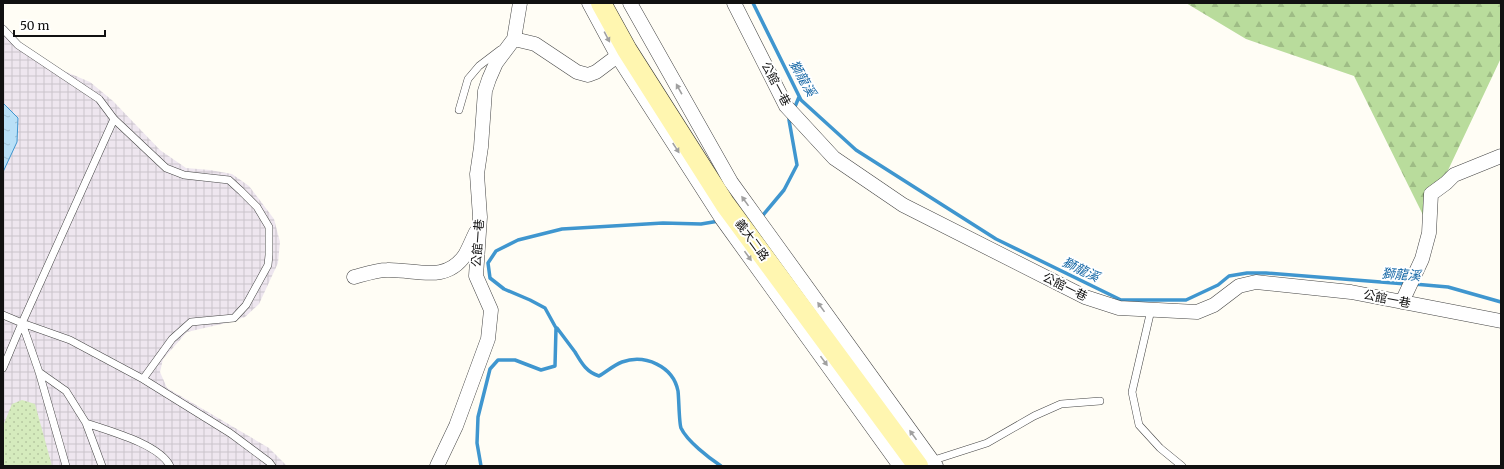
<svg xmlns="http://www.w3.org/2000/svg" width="1504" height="469" viewBox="0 0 1504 469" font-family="Merriweather,'Noto Sans TC',serif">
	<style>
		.industrial { fill: url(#industrial-grid) }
		.grass { fill: url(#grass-dots) }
		.forest { fill: url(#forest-firs) }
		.water { fill: url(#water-ripples); stroke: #3f96cf }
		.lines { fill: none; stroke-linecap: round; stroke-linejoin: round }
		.stream { stroke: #3f96cf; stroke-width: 3.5 }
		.lane-casing { stroke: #444; stroke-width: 8 }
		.street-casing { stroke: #444; stroke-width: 15 }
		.secondary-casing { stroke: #333; stroke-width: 21 }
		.lane { stroke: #fff; stroke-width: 7 }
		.street { stroke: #fff; stroke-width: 14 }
		.secondary { stroke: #fff6b0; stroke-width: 20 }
		.oneway { fill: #a0a0a0 }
		.labels { text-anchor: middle; stroke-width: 4; stroke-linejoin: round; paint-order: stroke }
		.street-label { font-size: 12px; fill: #111; stroke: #fff }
		.water-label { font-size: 13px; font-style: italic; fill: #1768a6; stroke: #fff }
	</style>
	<defs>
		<pattern id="industrial-grid" width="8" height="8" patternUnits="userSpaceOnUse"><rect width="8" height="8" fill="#eee6ef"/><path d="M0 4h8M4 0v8" fill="none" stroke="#cbc4cc"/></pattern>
		<pattern id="grass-dots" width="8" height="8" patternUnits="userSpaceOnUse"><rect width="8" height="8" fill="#d5ebbd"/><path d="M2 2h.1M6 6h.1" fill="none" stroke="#b6c8a1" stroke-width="1.8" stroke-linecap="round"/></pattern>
		<pattern id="forest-firs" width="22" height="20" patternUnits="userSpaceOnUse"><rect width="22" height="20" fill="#b9dc9c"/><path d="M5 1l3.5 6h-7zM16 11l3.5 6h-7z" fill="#9ebc85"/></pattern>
		<pattern id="water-ripples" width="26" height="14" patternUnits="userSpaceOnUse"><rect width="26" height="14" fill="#b9e0f7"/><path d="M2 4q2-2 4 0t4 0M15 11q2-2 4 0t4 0" fill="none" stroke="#9ebfd3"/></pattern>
	</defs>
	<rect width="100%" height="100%" fill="#fffdf5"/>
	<path class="industrial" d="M 3,23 L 16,40 L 52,66 L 90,82 L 113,101 L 160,150 L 186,168 L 210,170 L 232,174 L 249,186 L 274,219 L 280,242 L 278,263 L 259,304 L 245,317 L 226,323 L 187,332 L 163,359 L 160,372 L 167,388 L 269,448 L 287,466 L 3,466 Z"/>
	<path class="grass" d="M 22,400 L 35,404 L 52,466 L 3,466 L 3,426 L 12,404 Z"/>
	<path class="forest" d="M 1186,3 L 1501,3 L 1501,58 L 1425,219 L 1354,76 L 1246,39 Z"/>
	<path class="water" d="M 3,103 L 18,118 L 17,142 L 3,172 Z"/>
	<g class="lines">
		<path class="stream" d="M 753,3 L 801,100 L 856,150 L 996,239 L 1121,300 L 1186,300 L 1218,285 L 1229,276 L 1247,273 L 1266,273 L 1406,284
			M 794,109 L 799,97
			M 761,215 L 763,215 L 784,190 L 797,165 L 789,120 L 790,116
			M 1414,284 L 1448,287 L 1501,302
			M 557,328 C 563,336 569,344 575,352 C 581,362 586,372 599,376 C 606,372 614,365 622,362 C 645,354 673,366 678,391 C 679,399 679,423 681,428 C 687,441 709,458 721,466
			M 481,466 L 477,443 L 478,417 L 490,369 L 498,360 L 515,360 L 541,370 L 555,366 L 556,328 L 545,308 L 530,300 L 504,289 L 490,278 L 488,263 L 496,251 L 518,240 L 562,229 L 663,223 L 701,224 L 719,221"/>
		<g class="lane-casing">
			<path id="lane" d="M 3,29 L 18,45 L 99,99 L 114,119 L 166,168 L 184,175 L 229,180 L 241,191 L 257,207 L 269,227 L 269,255 L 268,265 L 246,305 L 234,318 L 191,322 L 172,339 L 143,379 L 70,340 L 22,323
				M 459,110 L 468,79 L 479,66 L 500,50
				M 1151,310 L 1132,392 L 1139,425 L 1160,448 L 1182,466
				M 3,315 L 22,323 L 39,372 L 66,466
				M 3,368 L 22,323 L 114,119
				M 39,372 L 66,391 L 86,423 L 102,466
				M 143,379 L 230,433 L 269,462 L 272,466
				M 86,423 C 109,431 159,444 170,466
				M 931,461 L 987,443 L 1034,416 L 1061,404 L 1100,401"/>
		</g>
		<g class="street-casing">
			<path id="street" d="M 520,3 L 514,39 L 535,44 L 577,72 L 588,75 L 596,72 L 624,51
				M 589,3 L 618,57 L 722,219 L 900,466
				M 630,3 L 731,182 L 936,466
				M 734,3 L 786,106 L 834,158 L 903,205 L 1085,297 L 1119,308 L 1197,312 L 1214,305 L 1239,286 L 1256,282 L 1351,292 L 1501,321
				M 354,277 C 365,274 377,270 387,270 C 416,269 445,284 465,255 C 469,248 472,240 476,232
				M 1402,302 L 1422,259 L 1429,233 L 1431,194 L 1446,183 L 1454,175 L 1501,156
				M 437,466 L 456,426 L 488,339 L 491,310 L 476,276 L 480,217 L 477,174 L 481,147 L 485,91 L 489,79 L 496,63 L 514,39"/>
		</g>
		<g class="secondary-casing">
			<path id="secondary" d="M 601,3 L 627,50 L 725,204 L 918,466"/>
		</g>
		<use href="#lane" class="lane"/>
		<use href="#street" class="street"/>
		<use href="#secondary" class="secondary"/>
	</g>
	<defs><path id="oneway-solid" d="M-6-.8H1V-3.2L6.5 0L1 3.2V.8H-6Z"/></defs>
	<g class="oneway">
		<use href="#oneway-solid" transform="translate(607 37) rotate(62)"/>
		<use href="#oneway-solid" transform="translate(679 89) rotate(-119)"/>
		<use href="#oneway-solid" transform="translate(676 148) rotate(57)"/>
		<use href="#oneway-solid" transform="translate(745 201) rotate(-126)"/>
		<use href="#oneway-solid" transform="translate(748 256) rotate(54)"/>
		<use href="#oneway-solid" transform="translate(821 307) rotate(-126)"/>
		<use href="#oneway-solid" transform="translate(824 361) rotate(54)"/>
		<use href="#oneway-solid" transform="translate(913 435) rotate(-126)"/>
	</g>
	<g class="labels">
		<g class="street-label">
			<text transform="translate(776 84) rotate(62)" y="4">公館一巷</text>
			<text transform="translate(752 240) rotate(54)" y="4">義大二路</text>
			<text transform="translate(478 243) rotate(-86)" y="4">公館一巷</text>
			<text transform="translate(1065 287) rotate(26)" y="4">公館一巷</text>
			<text transform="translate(1387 299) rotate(11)" y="4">公館一巷</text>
		</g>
		<g class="water-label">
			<text transform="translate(803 78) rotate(60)" y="5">獅龍溪</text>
			<text transform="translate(1081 269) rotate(26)" y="5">獅龍溪</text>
			<text transform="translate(1401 274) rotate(4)" y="5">獅龍溪</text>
		</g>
	</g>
	<rect width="1504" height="469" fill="none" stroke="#111111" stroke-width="8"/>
	<path d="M14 30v6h91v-6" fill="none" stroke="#111111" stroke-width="2"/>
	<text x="20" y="30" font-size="12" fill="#111111" stroke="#ffffff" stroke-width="3" paint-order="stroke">50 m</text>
</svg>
